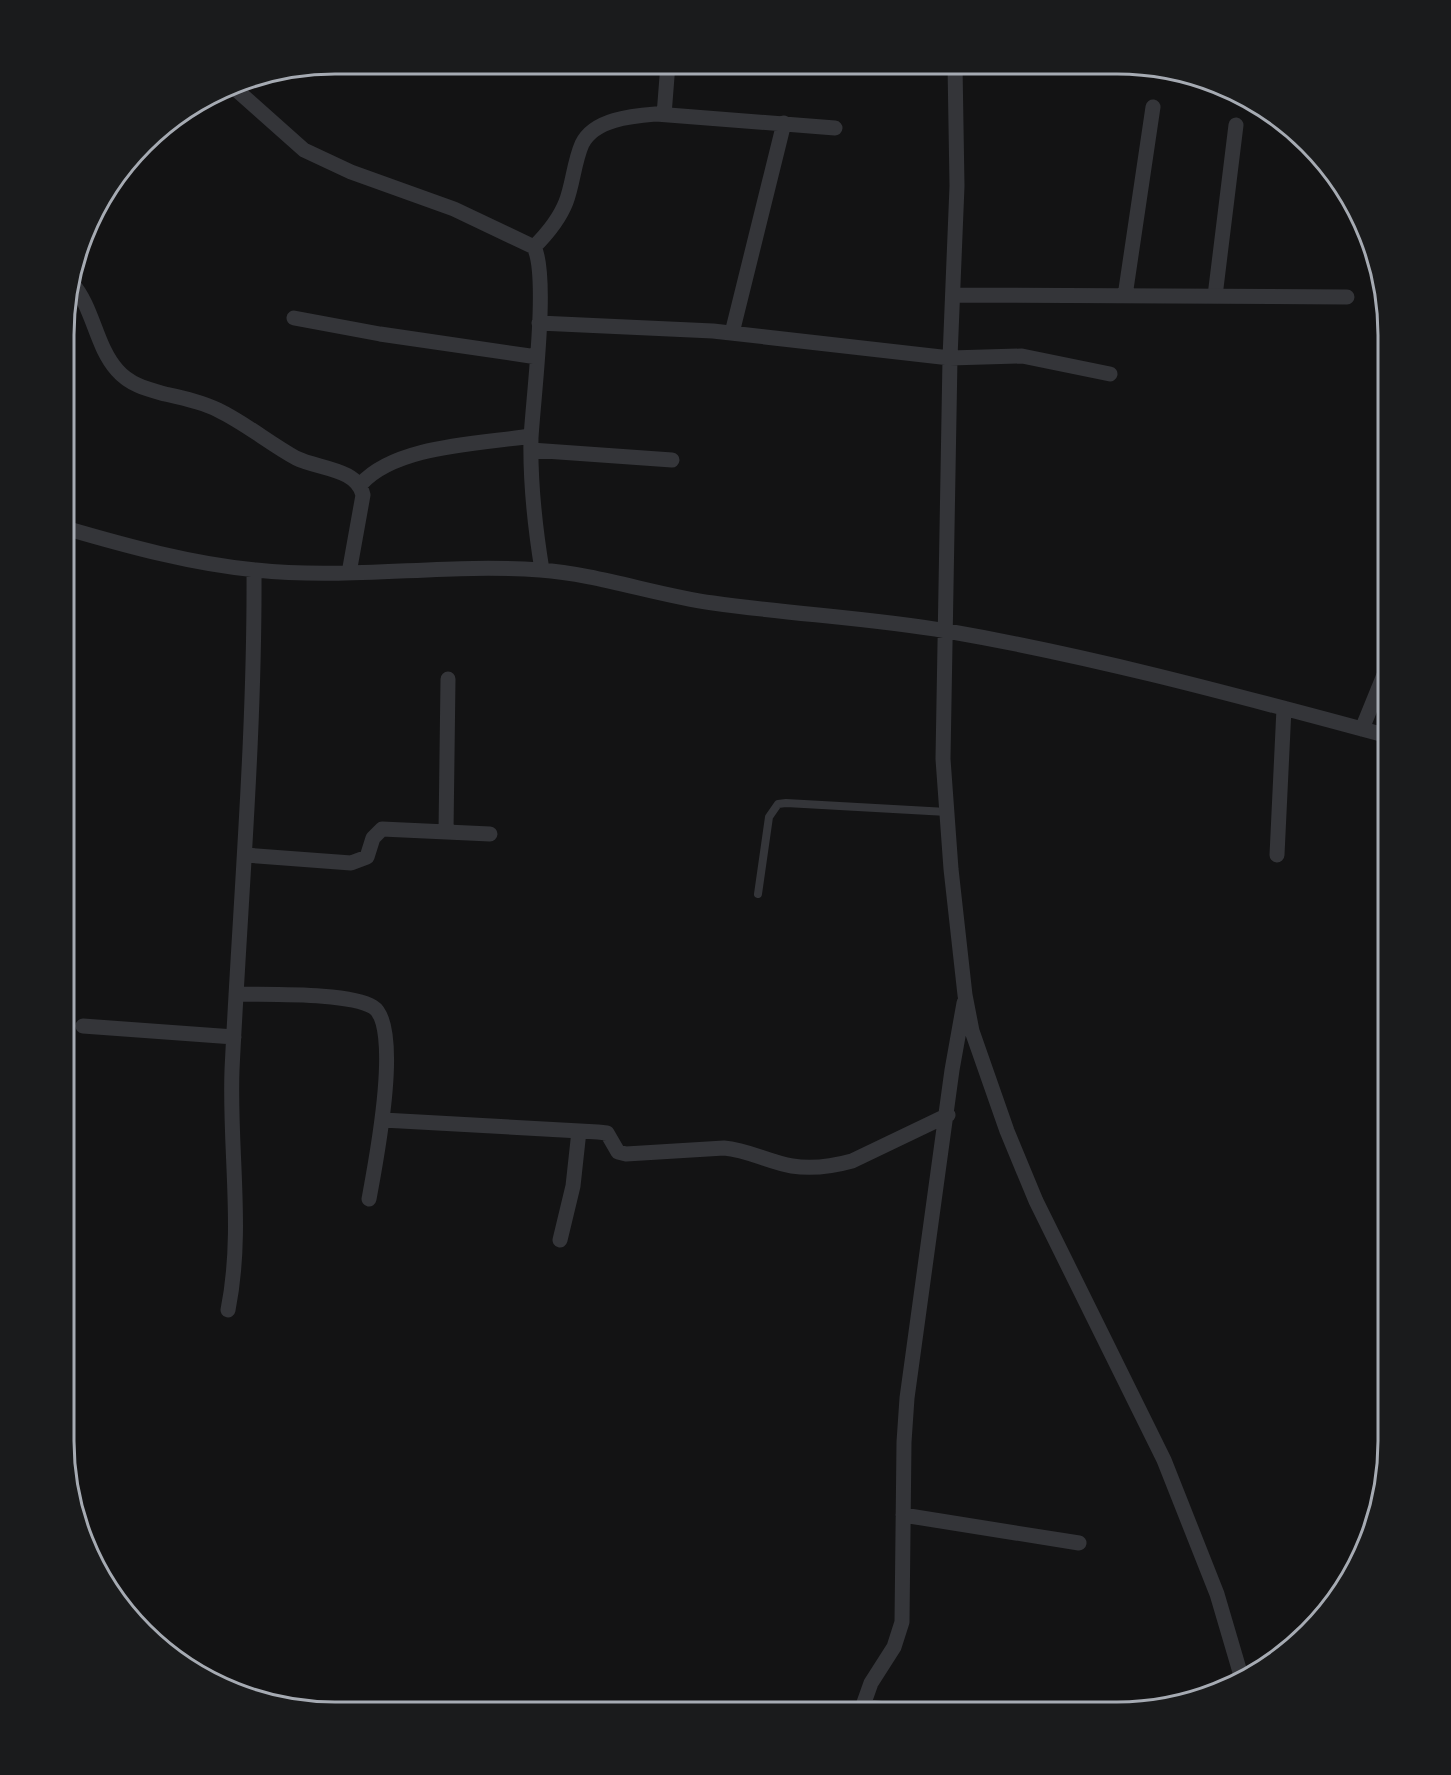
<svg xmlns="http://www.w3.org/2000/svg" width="1451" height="1775" viewBox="0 0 1451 1775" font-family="'DM Sans',sans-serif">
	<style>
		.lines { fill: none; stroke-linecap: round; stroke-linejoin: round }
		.lane { stroke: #343539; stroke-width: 8 }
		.street { stroke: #343539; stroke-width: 15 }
		.rim { fill: none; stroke: #a6abb3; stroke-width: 3 }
	</style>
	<rect width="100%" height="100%" fill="#131314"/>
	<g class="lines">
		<path class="lane" d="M 758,894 L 769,817 L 778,804 L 786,803 L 947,812"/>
		<path class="street" d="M 955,65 L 957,186 L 950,358 L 943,759 L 951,869 L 965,995 L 972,1031 L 1007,1131 L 1036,1201 L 1164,1460 L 1217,1594 L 1242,1679
			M 232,86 L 304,150 L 351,172 L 454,209 L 534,247 C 549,276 533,400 531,438 C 530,482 535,527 542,570
			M 664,115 L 668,64
			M 534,247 C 547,234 559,220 566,202 C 573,184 574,162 582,144 C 594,119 632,116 656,114 L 835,128
			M 71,282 C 94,308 95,345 117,370 C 130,385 147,389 165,394 C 183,398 202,402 218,410 C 245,423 269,443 296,458 C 318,469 357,468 363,495 L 349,573
			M 954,295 L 1347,297
			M 1125,296 L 1153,107
			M 1215,296 L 1236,125
			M 294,318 L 380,334 L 537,357
			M 539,323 L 713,331 L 950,358 L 1022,356 L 1110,374
			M 732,333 L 784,123
			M 531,450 L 672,460
			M 361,484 C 396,445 480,444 531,436
			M 65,528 C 127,546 192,564 256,570 C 351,580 445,563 540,570 C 598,574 655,595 713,603 C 790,614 870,618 947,631 C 1097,657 1242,697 1388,736
			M 1362,729 L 1388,665
			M 446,832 L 448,679
			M 245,855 L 351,863 L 367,857 L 373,838 L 382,829 L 490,834
			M 1277,855 L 1284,708
			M 236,994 C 267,995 349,992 373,1007 C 403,1025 375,1166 369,1199
			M 83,1026 L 234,1037
			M 383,1120 L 598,1132 L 607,1133 L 618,1152 L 626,1154 L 724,1148 C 748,1150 769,1162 792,1166 C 811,1169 834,1166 852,1161 L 948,1115
			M 560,1240 L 573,1186 L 579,1131
			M 228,1310 C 244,1230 229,1150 232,1070 C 240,903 255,737 254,570
			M 903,1515 L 1079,1543
			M 863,1706 L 899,1711
			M 861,1711 L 871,1683 L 894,1647 L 902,1622 L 904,1442 L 907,1398 L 952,1070 L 964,1003"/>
	</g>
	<path d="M0 0H1451V1775H0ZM335 74H1117A261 261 0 0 1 1378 335V1441A261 261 0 0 1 1117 1702H335A261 261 0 0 1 74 1441V335A261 261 0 0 1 335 74Z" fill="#1a1b1c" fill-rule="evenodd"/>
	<path class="rim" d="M335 74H1117A261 261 0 0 1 1378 335V1441A261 261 0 0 1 1117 1702H335A261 261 0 0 1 74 1441V335A261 261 0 0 1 335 74Z"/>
</svg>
